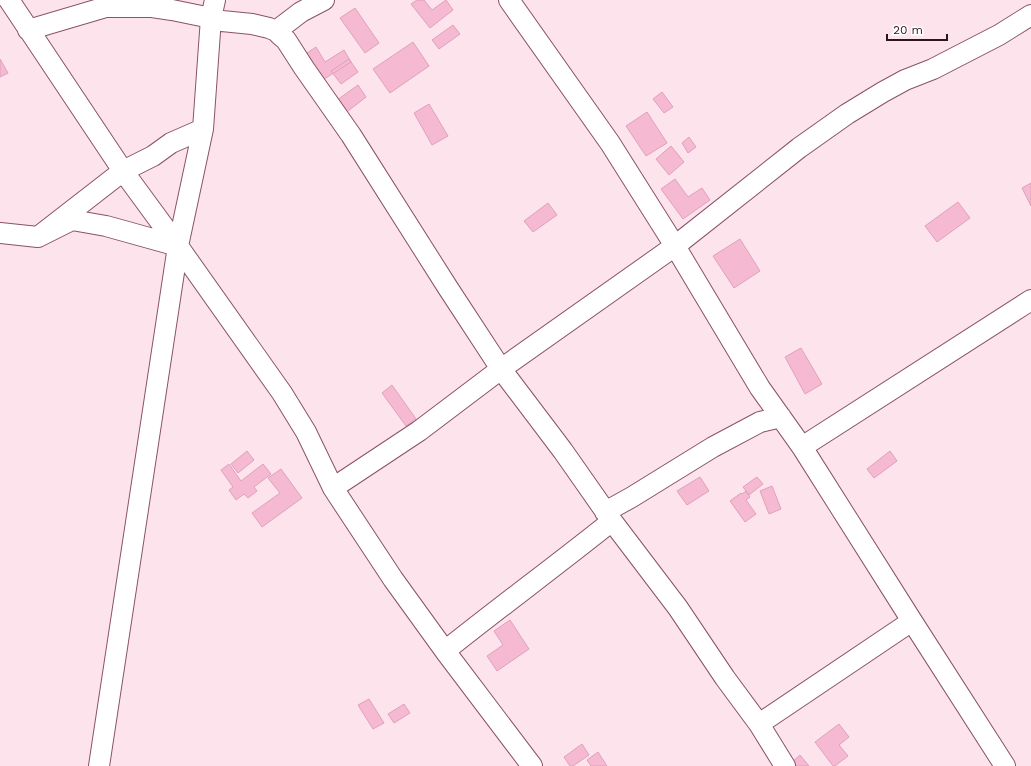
<svg xmlns="http://www.w3.org/2000/svg" width="1031" height="766" viewBox="0 0 1031 766" font-family="'Work Sans',sans-serif">
	<style>
		.building { fill: #f5b9d1; stroke: #dfa1b9 }
		.lines { fill: none; stroke-linecap: round; stroke-linejoin: round }
		.street-casing { stroke: #8a526a; stroke-width: 22 }
		.street { stroke: #fff; stroke-width: 20 }
	</style>
	<rect width="100%" height="100%" fill="#fde3ec"/>
	<path class="building" d="M 417,0 L 424,0 L 432,10 L 446,0 L 453,10 L 430,28 L 411,4 Z
		M 355,8 L 379,43 L 365,53 L 340,18 Z
		M 453,25 L 460,34 L 439,49 L 432,40 Z
		M 413,42 L 429,66 L 390,93 L 373,69 Z
		M 316,47 L 325,62 L 344,50 L 351,62 L 321,81 L 304,55 Z
		M 0,59 L 8,73 L 0,77 Z
		M 349,59 L 358,72 L 341,84 L 331,71 Z
		M 358,85 L 366,97 L 343,115 L 333,103 Z
		M 662,92 L 673,107 L 664,113 L 653,99 Z
		M 429,104 L 448,136 L 432,145 L 414,113 Z
		M 647,112 L 667,143 L 646,156 L 626,126 Z
		M 689,137 L 696,147 L 688,153 L 682,143 Z
		M 671,146 L 684,162 L 669,175 L 656,159 Z
		M 675,179 L 688,197 L 702,188 L 710,200 L 683,219 L 661,189 Z
		M 1031,183 L 1031,206 L 1022,188 Z
		M 958,202 L 970,218 L 937,242 L 925,226 Z
		M 548,203 L 557,215 L 533,232 L 524,221 Z
		M 740,239 L 760,271 L 734,288 L 713,256 Z
		M 801,348 L 822,384 L 805,394 L 785,357 Z
		M 392,385 L 416,419 L 406,426 L 382,393 Z
		M 247,451 L 254,460 L 238,473 L 231,464 Z
		M 890,451 L 897,461 L 874,478 L 867,469 Z
		M 229,464 L 241,481 L 263,464 L 271,474 L 254,487 L 257,491 L 248,498 L 244,494 L 236,500 L 229,490 L 233,487 L 221,470 Z
		M 281,469 L 302,498 L 262,527 L 252,513 L 280,493 L 268,478 Z
		M 700,477 L 709,491 L 687,505 L 677,491 Z
		M 757,477 L 763,484 L 749,495 L 743,487 Z
		M 772,486 L 781,509 L 769,514 L 760,491 Z
		M 746,491 L 750,497 L 746,500 L 756,514 L 745,522 L 730,501 L 741,493 L 742,494 Z
		M 510,620 L 529,649 L 497,671 L 487,656 L 503,645 L 494,631 Z
		M 369,699 L 384,723 L 373,729 L 358,705 Z
		M 404,704 L 410,713 L 394,723 L 388,714 Z
		M 839,724 L 849,737 L 839,745 L 848,756 L 835,766 L 833,766 L 815,742 Z
		M 582,744 L 589,755 L 573,766 L 570,766 L 564,757 Z
		M 598,752 L 607,766 L 591,766 L 587,760 Z
		M 800,755 L 809,766 L 793,766 L 791,763 Z"/>
	<g class="lines">
		<g class="street-casing">
			<path id="street" d="M 9,0 L 123,171 L 178,246 L 282,393 L 306,432 L 333,488 L 393,579 L 445,651 L 532,766
				M 509,0 L 610,143 L 675,246 L 760,388 L 802,447 L 912,621 L 1005,766
				M 28,30 L 106,7 L 152,7 L 172,10 L 211,18 L 222,21 L 252,24 L 269,28 L 276,31 L 280,35 L 286,40 L 304,68 L 351,135 L 448,288 L 501,369 L 563,451 L 612,521 L 678,608 L 725,678 L 759,724 L 785,766
				M 276,31 L 301,12 L 324,0
				M 0,233 L 38,237 L 72,220 L 106,226 L 178,246
				M 38,237 L 123,171 L 153,156 L 171,143 L 203,129
				M 802,447 L 1031,300
				M 333,488 L 419,431 L 501,369 L 675,246 L 799,148 L 847,114 L 883,92 L 905,80 L 933,69 L 999,35 L 1031,15
				M 605,512 L 632,497 L 713,447 L 760,422 L 781,417
				M 445,651 C 500,607 557,565 612,521
				M 759,724 L 912,621
				M 99,766 L 178,246 L 203,129 L 211,18 L 215,0"/>
		</g>
		<use href="#street" class="street"/>
	</g>
	<path d="M887 34v6h60v-6" fill="none" stroke="#2c151f" stroke-width="2"/>
	<text x="893" y="34" font-size="12" fill="#2c151f" stroke="#ffffff" stroke-width="3" paint-order="stroke">20 m</text>
</svg>
